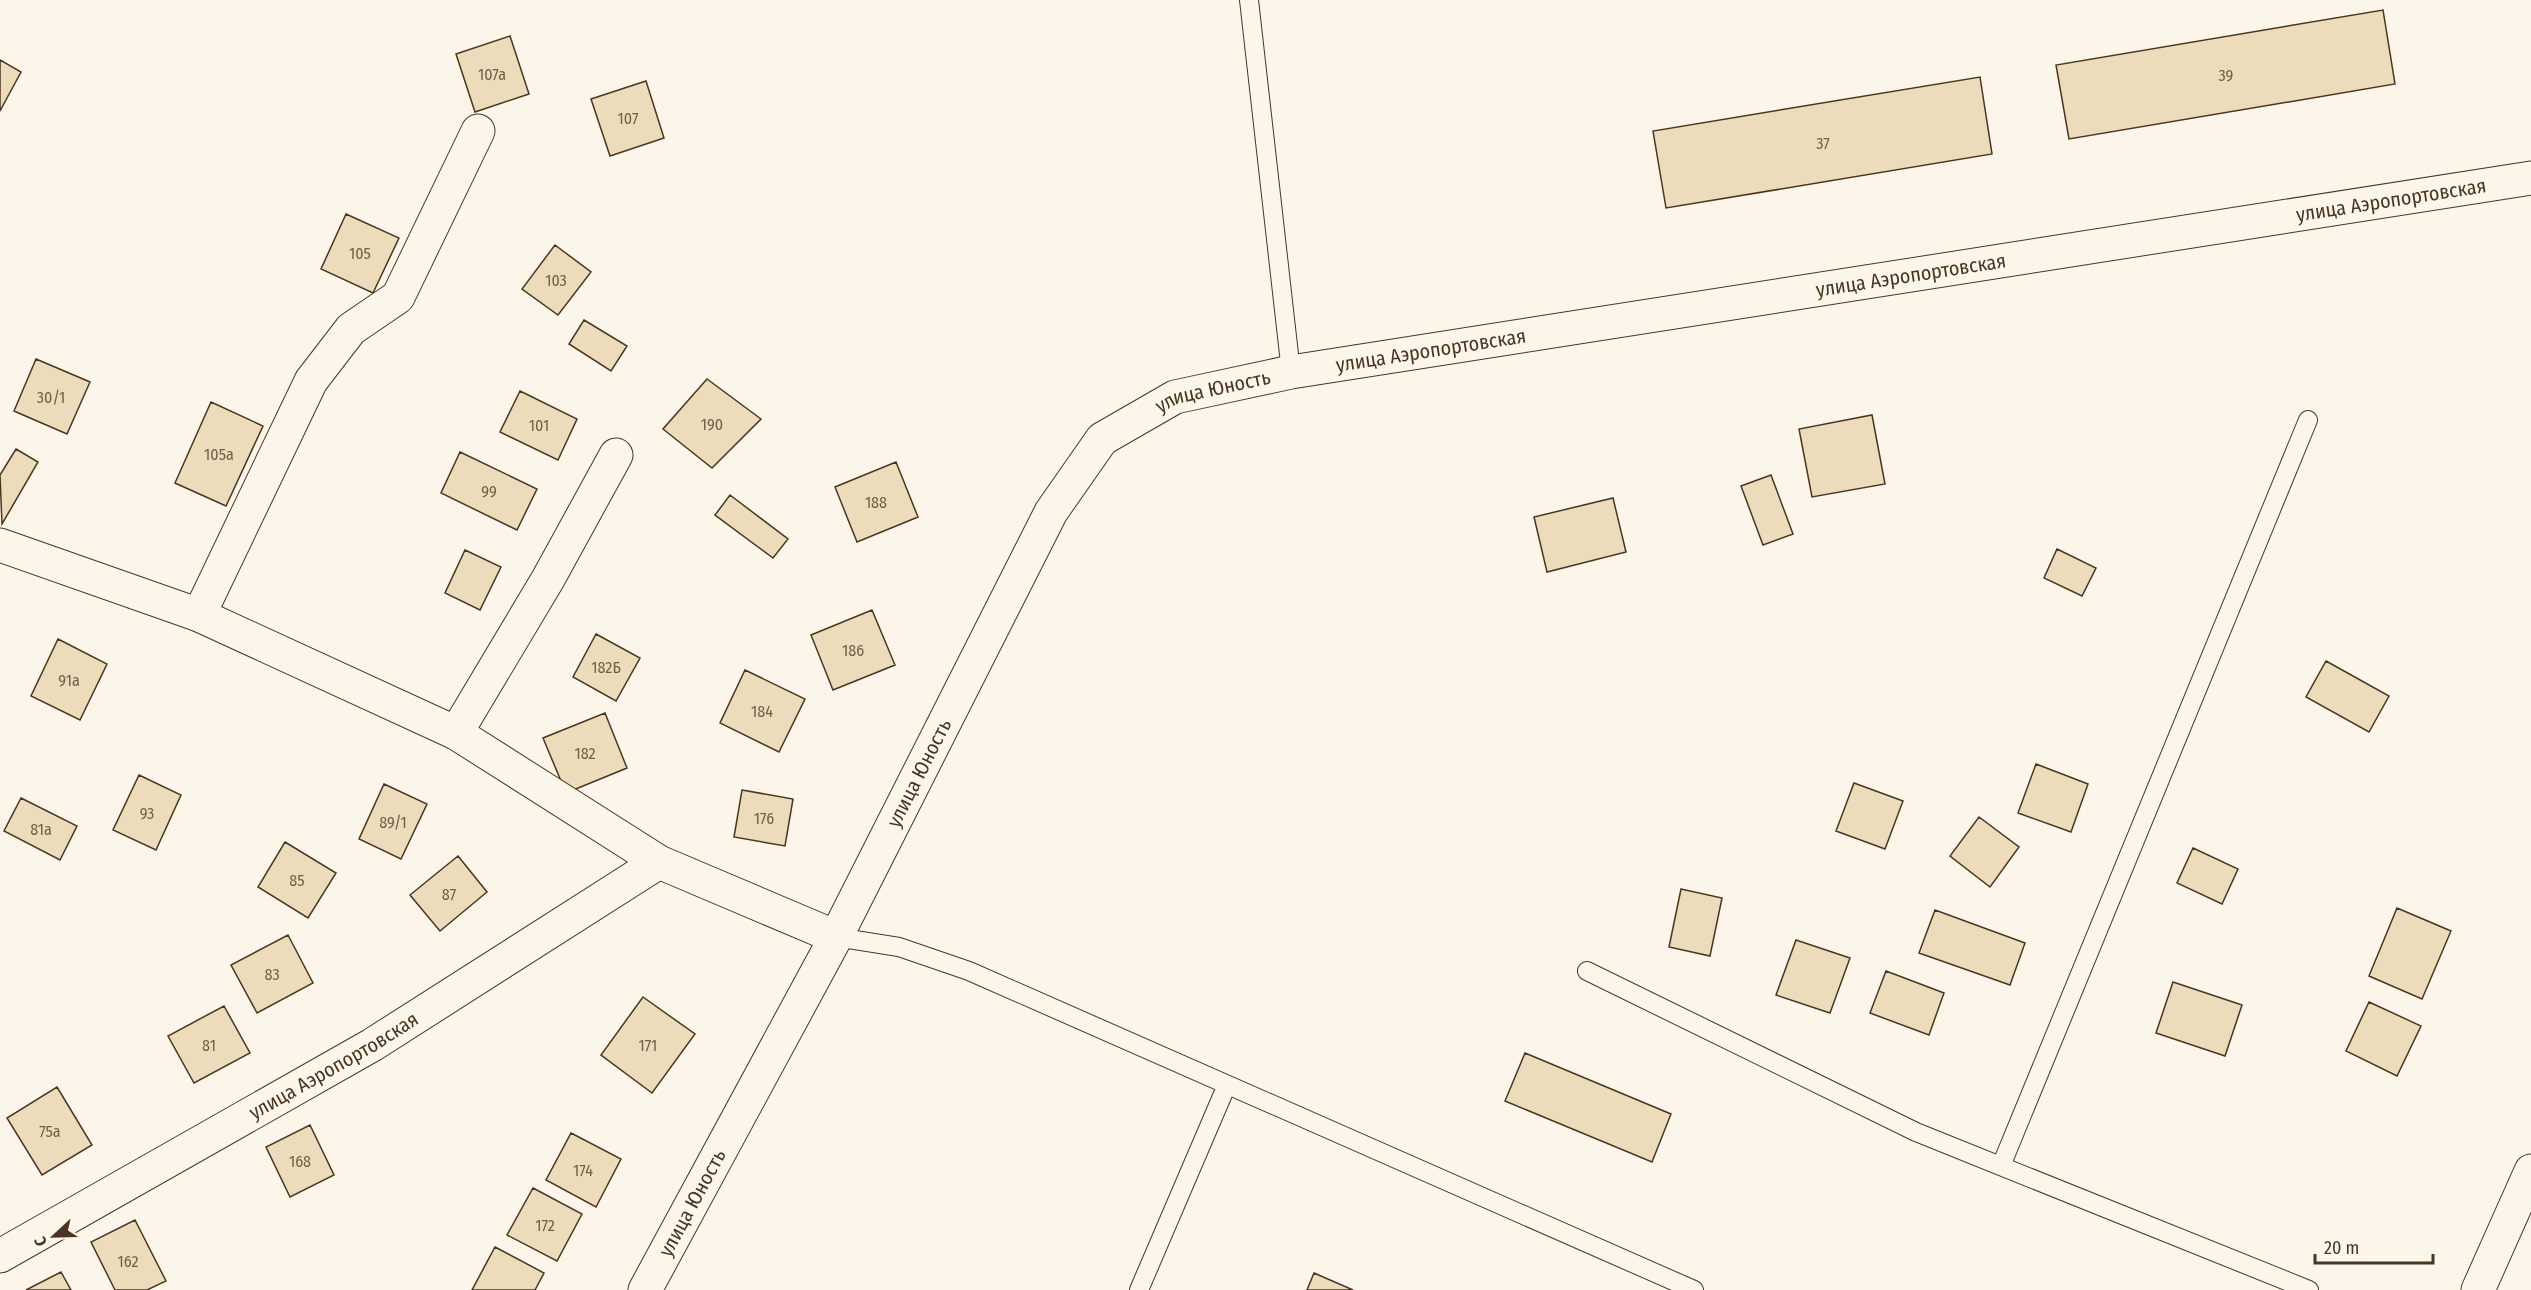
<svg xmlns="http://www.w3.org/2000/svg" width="2531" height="1290" viewBox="0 0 2531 1290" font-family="'Fira Sans Condensed',sans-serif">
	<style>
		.building { fill: #ecdcbc; stroke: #4a3520; stroke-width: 1.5 }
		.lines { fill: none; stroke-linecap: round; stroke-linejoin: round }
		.service-casing { stroke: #4a3520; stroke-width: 20 }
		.minor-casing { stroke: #4a3520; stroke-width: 35 }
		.tertiary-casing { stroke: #4a3520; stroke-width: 35 }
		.service { stroke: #fbf6e9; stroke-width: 18 }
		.minor { stroke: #fbf6e9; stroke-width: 33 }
		.tertiary { stroke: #fbf6e9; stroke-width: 33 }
		.labels { text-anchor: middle; stroke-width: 4.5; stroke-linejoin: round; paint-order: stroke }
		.number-label { font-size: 16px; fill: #725f47 }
		.street-label { font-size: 20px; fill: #4a3520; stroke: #fbf6e9 }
	</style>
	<rect width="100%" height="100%" fill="#fbf6e9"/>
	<path class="building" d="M 2383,10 L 2395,84 L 2069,139 L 2056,65 Z
		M 510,36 L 529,94 L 475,112 L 456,54 Z
		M 0,60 L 21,72 L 0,111 Z
		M 1980,77 L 1992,154 L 1666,208 L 1653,131 Z
		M 646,81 L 664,138 L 610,156 L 591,99 Z
		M 346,214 L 399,238 L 373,293 L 321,269 Z
		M 555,245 L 591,272 L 558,315 L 522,289 Z
		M 584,320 L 627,346 L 611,371 L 569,344 Z
		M 36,359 L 90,382 L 67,434 L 14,411 Z
		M 707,379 L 761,419 L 712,468 L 663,429 Z
		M 520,391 L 577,419 L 558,460 L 500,432 Z
		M 211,402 L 263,426 L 226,506 L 175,483 Z
		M 1872,415 L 1885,484 L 1812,497 L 1799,429 Z
		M 16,449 L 38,462 L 2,524 L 0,475 Z
		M 460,452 L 537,489 L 517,530 L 441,493 Z
		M 896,462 L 918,517 L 857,542 L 835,487 Z
		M 1771,475 L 1793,534 L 1763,545 L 1741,486 Z
		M 730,495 L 788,539 L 773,558 L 715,515 Z
		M 1613,498 L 1626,552 L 1547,572 L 1534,517 Z
		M 2057,549 L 2096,568 L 2082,596 L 2044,578 Z
		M 465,550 L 501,567 L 480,610 L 445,593 Z
		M 872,610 L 895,665 L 833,690 L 811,635 Z
		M 596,634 L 640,658 L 616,701 L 573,677 Z
		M 58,639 L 107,664 L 80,720 L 31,696 Z
		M 2326,661 L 2389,696 L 2369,732 L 2306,697 Z
		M 745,670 L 805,699 L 779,752 L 720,723 Z
		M 605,713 L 627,768 L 566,793 L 543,738 Z
		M 2036,764 L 2088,784 L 2071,832 L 2018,813 Z
		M 139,775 L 181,795 L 156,850 L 113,830 Z
		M 1854,783 L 1903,801 L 1885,849 L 1836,831 Z
		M 384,784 L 427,804 L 401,859 L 359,839 Z
		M 742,790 L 793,799 L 785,846 L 734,837 Z
		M 21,798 L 77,826 L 60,860 L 4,831 Z
		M 1979,817 L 2019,847 L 1990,887 L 1950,856 Z
		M 285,842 L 336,873 L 308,918 L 258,887 Z
		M 2193,848 L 2238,869 L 2222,904 L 2177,883 Z
		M 458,856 L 487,892 L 440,931 L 410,895 Z
		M 1681,889 L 1722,898 L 1710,956 L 1669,947 Z
		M 2397,908 L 2451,931 L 2422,999 L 2369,976 Z
		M 1935,910 L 2025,943 L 2010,985 L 1919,953 Z
		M 288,935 L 313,983 L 257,1013 L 231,965 Z
		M 1796,940 L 1850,958 L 1830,1013 L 1776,995 Z
		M 1886,971 L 1944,993 L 1929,1035 L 1870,1013 Z
		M 2173,982 L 2242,1005 L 2225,1056 L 2156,1033 Z
		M 643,997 L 695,1034 L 652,1093 L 601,1055 Z
		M 2369,1002 L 2421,1026 L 2397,1076 L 2346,1051 Z
		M 224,1006 L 250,1053 L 194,1083 L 168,1036 Z
		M 1525,1053 L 1671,1114 L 1652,1162 L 1505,1101 Z
		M 57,1087 L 92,1145 L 42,1175 L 7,1118 Z
		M 310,1125 L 334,1175 L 290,1197 L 266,1147 Z
		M 571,1133 L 621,1159 L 596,1207 L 546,1180 Z
		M 533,1188 L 582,1214 L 557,1261 L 507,1235 Z
		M 135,1220 L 166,1281 L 147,1290 L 115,1290 L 91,1242 Z
		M 495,1247 L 544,1273 L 535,1290 L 472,1290 Z
		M 61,1272 L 71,1290 L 26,1290 Z
		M 1314,1273 L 1353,1290 L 1307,1290 Z"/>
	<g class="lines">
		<g class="service-casing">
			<path id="service" d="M 1249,0 L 1291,372
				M 836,937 L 899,947 L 969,971 L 1694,1290
				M 1587,971 L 1916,1132 L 2309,1290
				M 2001,1166 L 2308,420
				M 1139,1290 L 1226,1087"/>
		</g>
		<g class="minor-casing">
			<g id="minor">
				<path d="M 0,545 L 199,615 L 456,733 L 659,862 L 836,937"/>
				<path d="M 199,615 L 311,381 L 351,329 L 398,297 L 478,131"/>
				<path d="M 456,733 L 548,579 L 616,455"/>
				<path id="s1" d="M 0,1256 L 372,1045 L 659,862"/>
				<path d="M 2478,1290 L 2531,1171"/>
			</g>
		</g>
		<g class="tertiary-casing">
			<g id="tertiary">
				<path id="s2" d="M 645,1290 L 836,937 L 1051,512 L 1102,439 L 1175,397 L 1291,372 L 2531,178"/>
			</g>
		</g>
		<use href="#service" class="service"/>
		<use href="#minor" class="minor"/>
		<use href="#tertiary" class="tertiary"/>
	</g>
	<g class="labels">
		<g class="number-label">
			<text x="492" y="80">107а</text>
			<text x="2226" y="81">39</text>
			<text x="628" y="124">107</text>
			<text x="1823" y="149">37</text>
			<text x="360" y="259">105</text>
			<text x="556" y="286">103</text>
			<text x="51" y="403">30/1</text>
			<text x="712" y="430">190</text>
			<text x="539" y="431">101</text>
			<text x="219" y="460">105а</text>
			<text x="489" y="497">99</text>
			<text x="876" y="508">188</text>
			<text x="853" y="656">186</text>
			<text x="606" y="673">182Б</text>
			<text x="69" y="686">91а</text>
			<text x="762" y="717">184</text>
			<text x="585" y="759">182</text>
			<text x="147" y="819">93</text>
			<text x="764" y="824">176</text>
			<text x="393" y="828">89/1</text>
			<text x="41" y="835">81а</text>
			<text x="297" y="886">85</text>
			<text x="449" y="900">87</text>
			<text x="272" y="980">83</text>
			<text x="209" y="1051">81</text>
			<text x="648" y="1051">171</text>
			<text x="50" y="1137">75а</text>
			<text x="300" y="1167">168</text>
			<text x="583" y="1176">174</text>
			<text x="545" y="1231">172</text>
			<text x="128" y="1267">162</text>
		</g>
		<g class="street-label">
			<text dy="7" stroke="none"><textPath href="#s2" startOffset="2283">улица Аэропортовская</textPath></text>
			<text dy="7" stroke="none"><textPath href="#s2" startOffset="1797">улица Аэропортовская</textPath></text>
			<text dy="7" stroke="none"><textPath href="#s2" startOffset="1311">улица Аэропортовская</textPath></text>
			<text dy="7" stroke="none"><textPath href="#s2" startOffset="1089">улица Юность</textPath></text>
			<text dy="7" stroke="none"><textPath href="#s2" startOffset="585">улица Юность</textPath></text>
			<text dy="7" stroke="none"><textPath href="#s1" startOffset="384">улица Аэропортовская</textPath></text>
			<text dy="7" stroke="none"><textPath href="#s2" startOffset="99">улица Юность</textPath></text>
		</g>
	</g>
	<g transform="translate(54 1236) rotate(248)" stroke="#fbf6e9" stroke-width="4.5" paint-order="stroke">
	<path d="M0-4.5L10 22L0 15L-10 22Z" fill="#4a3520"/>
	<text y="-9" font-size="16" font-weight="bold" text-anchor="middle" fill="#4a3520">С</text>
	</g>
	<path d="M2315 1254v9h118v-9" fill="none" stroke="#4a3520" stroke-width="3"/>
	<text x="2324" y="1254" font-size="18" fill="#4a3520" stroke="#fbf6e9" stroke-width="4.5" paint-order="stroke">20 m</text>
</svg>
